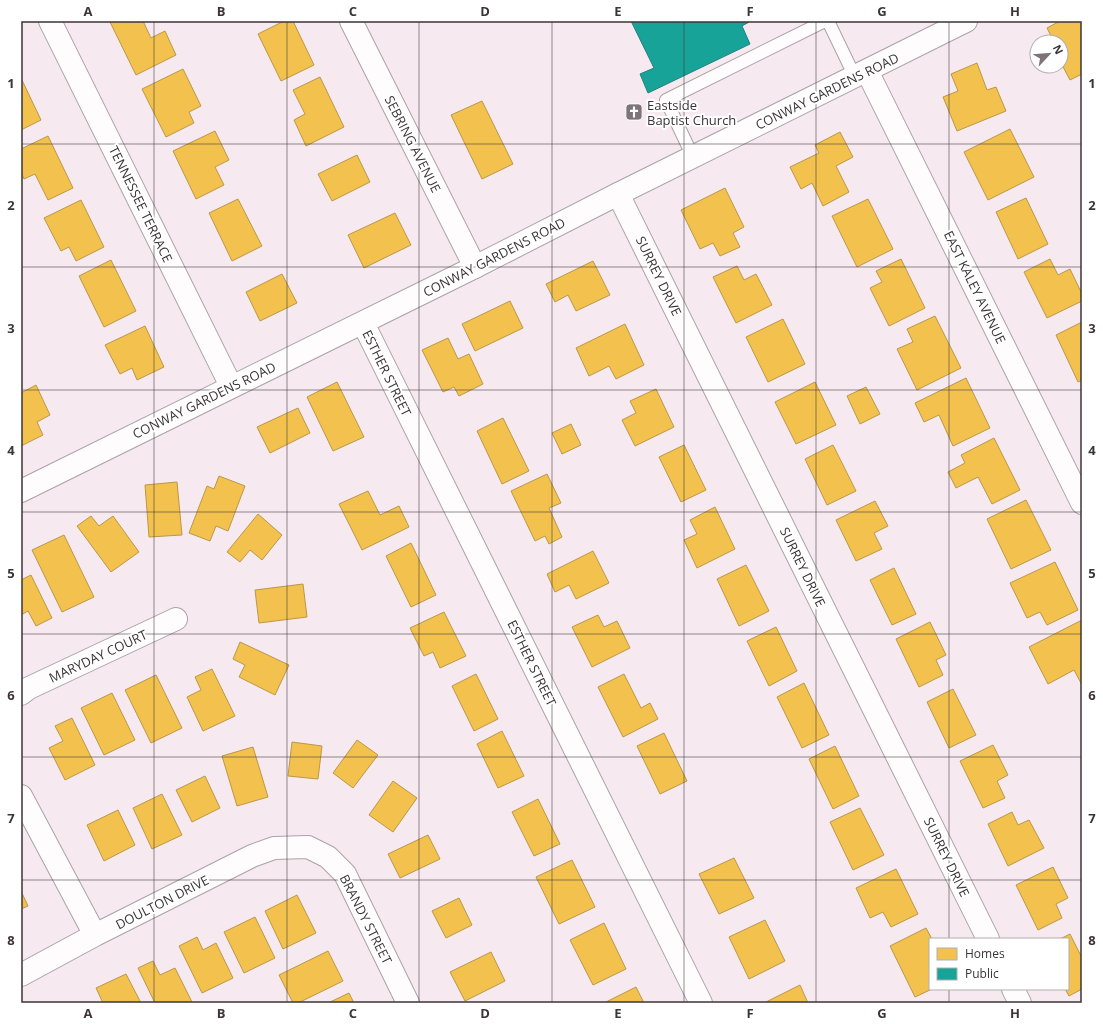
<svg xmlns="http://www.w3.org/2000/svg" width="1103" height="1024" viewBox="0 0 1103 1024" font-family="'Open Sans',sans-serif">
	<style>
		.homes { fill: #f2c14e; stroke: #bc9747 }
		.public { fill: #17a398; stroke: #22827b }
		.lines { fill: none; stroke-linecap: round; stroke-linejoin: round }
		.lane-casing { stroke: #aca2a6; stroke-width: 14 }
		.street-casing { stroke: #aca2a6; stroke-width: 24 }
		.secondary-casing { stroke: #aca2a6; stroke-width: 24 }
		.lane { stroke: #fefcfd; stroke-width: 12 }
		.street { stroke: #fefcfd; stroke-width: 22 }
		.secondary { stroke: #fefcfd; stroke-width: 22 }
		.grid { fill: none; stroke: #3d3438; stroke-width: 1; stroke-opacity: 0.55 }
		.labels { text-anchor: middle; stroke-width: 4; stroke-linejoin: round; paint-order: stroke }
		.street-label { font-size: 13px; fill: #3d3438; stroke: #fff }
		.poi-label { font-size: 13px; fill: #3d3438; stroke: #fff; text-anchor: start }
		.neatline { fill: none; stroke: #3d3438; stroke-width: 1.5 }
		.grid-label { font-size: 13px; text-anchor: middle; font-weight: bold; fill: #3d3438 }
	</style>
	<rect width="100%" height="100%" fill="#f6e9ef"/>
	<path class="homes" d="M 113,21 L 143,21 L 151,38 L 165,31 L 176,55 L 136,75 L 110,22 Z
		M 284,21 L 293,21 L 314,65 L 281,81 L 258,34 Z
		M 1060,21 L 1082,21 L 1082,74 L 1070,80 L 1061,63 L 1061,42 L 1051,42 L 1053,40 L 1047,28 Z
		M 977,63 L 987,90 L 996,87 L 1006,111 L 957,131 L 943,97 L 958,91 L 951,74 Z
		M 183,69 L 201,106 L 189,112 L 194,123 L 166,137 L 142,89 Z
		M 320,77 L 344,127 L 306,146 L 294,120 L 305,114 L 293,90 Z
		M 21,78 L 41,120 L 21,130 Z
		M 482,101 L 513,164 L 482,179 L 451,115 Z
		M 1010,129 L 1034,177 L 988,200 L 964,152 Z
		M 215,131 L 229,160 L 215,167 L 224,185 L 196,199 L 173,151 Z
		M 840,132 L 853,157 L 836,166 L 849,192 L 823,206 L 812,183 L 801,189 L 790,167 L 819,153 L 815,145 Z
		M 48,136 L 73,188 L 48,200 L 35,174 L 24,179 L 21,172 L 21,149 Z
		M 357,155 L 370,182 L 332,201 L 318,174 Z
		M 725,188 L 744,227 L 733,233 L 740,247 L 720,256 L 713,243 L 700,249 L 681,210 Z
		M 1026,198 L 1048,244 L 1018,259 L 996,212 Z
		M 238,199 L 262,246 L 232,261 L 209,213 Z
		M 868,199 L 893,249 L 857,267 L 832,216 Z
		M 81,200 L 104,247 L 76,261 L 69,247 L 61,251 L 44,218 Z
		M 395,213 L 411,245 L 364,268 L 348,235 Z
		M 901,259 L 925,308 L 889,326 L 870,288 L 882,282 L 876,271 Z
		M 1050,259 L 1058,275 L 1070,269 L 1082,294 L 1082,301 L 1047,318 L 1024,272 Z
		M 111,260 L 136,311 L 104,327 L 79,276 Z
		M 593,261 L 610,295 L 576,311 L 568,295 L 555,302 L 546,284 Z
		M 737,266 L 744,280 L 756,274 L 772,305 L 736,323 L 713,277 Z
		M 282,274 L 297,303 L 260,321 L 246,292 Z
		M 510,301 L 523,328 L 475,351 L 462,324 Z
		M 935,316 L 961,368 L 917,390 L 897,349 L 913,342 L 907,329 Z
		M 783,319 L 805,364 L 768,382 L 746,337 Z
		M 1082,322 L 1082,380 L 1078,382 L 1056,335 Z
		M 625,324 L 644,365 L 616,379 L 609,366 L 589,376 L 576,348 Z
		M 145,326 L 164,367 L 137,380 L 132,368 L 120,374 L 105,345 Z
		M 448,338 L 458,359 L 469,354 L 483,384 L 459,396 L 454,387 L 443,392 L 422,350 Z
		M 966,378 L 990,428 L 953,446 L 939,415 L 924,422 L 915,403 Z
		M 337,382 L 364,437 L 333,451 L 307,397 Z
		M 815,382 L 836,425 L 796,444 L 775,402 Z
		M 36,385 L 50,415 L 37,422 L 43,435 L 21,446 L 21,393 Z
		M 866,387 L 880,414 L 860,424 L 847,396 Z
		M 656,389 L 674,427 L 635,446 L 622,420 L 636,413 L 630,401 Z
		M 298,408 L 310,433 L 270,453 L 257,427 Z
		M 503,418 L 529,471 L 502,484 L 477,431 Z
		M 571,424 L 581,445 L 562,454 L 552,433 Z
		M 994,438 L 1020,490 L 992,504 L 978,477 L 956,488 L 948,472 L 965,463 L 961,455 Z
		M 684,445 L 706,490 L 681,502 L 659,457 Z
		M 833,445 L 856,491 L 827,505 L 805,459 Z
		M 547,474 L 561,503 L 549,508 L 562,537 L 549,544 L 545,536 L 535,541 L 511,491 Z
		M 219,476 L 245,486 L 228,531 L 216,526 L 210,541 L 189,533 L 207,486 L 214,489 Z
		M 177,482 L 182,535 L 149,537 L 145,485 Z
		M 368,491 L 380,515 L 399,506 L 409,527 L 362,550 L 339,504 Z
		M 1026,500 L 1051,550 L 1011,569 L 987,519 Z
		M 875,501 L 888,526 L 874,533 L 882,549 L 856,561 L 836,520 Z
		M 715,507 L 735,549 L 697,568 L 684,540 L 697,534 L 690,520 Z
		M 258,514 L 282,535 L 262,560 L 250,550 L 240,562 L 227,552 Z
		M 91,516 L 99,526 L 113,516 L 139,552 L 111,572 L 77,526 Z
		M 64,535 L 94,597 L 62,612 L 32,550 Z
		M 411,543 L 436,595 L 411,607 L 386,556 Z
		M 593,551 L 609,583 L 576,599 L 569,585 L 555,592 L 547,574 Z
		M 1055,562 L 1078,610 L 1047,625 L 1040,612 L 1027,618 L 1010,583 Z
		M 746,565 L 769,611 L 739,626 L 717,579 Z
		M 894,568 L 916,614 L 892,625 L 870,580 Z
		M 31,575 L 52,618 L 36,626 L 28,611 L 21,615 L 21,580 Z
		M 303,584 L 307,617 L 259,623 L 255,590 Z
		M 444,612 L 466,656 L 440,668 L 433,652 L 424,656 L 410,628 Z
		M 598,615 L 604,627 L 617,621 L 630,648 L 592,667 L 572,627 Z
		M 1082,620 L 1082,685 L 1074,670 L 1048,684 L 1029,647 Z
		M 930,622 L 946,655 L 936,660 L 943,675 L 919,687 L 896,639 Z
		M 776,627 L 797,671 L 769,686 L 747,641 Z
		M 240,642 L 289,665 L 275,695 L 239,677 L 245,665 L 233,659 Z
		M 212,669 L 235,716 L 203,731 L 187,697 L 201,690 L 195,677 Z
		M 476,674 L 498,719 L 474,731 L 452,686 Z
		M 624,674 L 641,708 L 650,703 L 658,719 L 623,737 L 598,687 Z
		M 156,675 L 182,728 L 151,743 L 125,690 Z
		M 804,683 L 829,735 L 802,748 L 777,697 Z
		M 953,689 L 976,735 L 949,748 L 927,702 Z
		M 112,693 L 135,740 L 104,755 L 81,708 Z
		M 72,718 L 95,765 L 65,780 L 49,748 L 63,741 L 55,726 Z
		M 502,731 L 524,776 L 498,788 L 477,744 Z
		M 664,733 L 687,781 L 660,794 L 637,746 Z
		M 357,740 L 378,755 L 353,788 L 333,773 Z
		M 292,742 L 322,746 L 318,779 L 288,776 Z
		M 993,745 L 1008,775 L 997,781 L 1005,798 L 983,808 L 960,761 Z
		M 835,746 L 859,796 L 833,809 L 809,759 Z
		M 253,747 L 268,797 L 237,806 L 222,756 Z
		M 205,776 L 220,808 L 192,822 L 176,790 Z
		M 393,781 L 417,798 L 393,832 L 369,815 Z
		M 162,794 L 182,835 L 152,849 L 133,808 Z
		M 538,799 L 560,844 L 534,856 L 512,812 Z
		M 860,808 L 884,855 L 853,870 L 830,822 Z
		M 118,810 L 135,845 L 104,861 L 87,825 Z
		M 1012,812 L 1018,825 L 1029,820 L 1044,848 L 1008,866 L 988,824 Z
		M 428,835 L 440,859 L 400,878 L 388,854 Z
		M 734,858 L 754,898 L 719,914 L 699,874 Z
		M 572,860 L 595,907 L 559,924 L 536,877 Z
		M 1053,867 L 1068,898 L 1056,904 L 1062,918 L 1038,930 L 1016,885 Z
		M 896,869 L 918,914 L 891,927 L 883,912 L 870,918 L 856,888 Z
		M 21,891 L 28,906 L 21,909 Z
		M 297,895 L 316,933 L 283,949 L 265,911 Z
		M 459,898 L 472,925 L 446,938 L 432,911 Z
		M 255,917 L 275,958 L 244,973 L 224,932 Z
		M 765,920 L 785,961 L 749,979 L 729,937 Z
		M 604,923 L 626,969 L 593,985 L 570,940 Z
		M 926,928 L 932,939 L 930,939 L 930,989 L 932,989 L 915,997 L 890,946 Z
		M 1070,934 L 1082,958 L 1082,989 L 1069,996 L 1065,989 L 1068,989 L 1068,939 L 1060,939 Z
		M 197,937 L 203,950 L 216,943 L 233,978 L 202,993 L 179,946 Z
		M 328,951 L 343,981 L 298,1003 L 293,1003 L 279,975 Z
		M 491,952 L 505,981 L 465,1001 L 450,972 Z
		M 153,961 L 160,975 L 175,968 L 192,1002 L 190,1003 L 155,1003 L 138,968 Z
		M 126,974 L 141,1003 L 103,1003 L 96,988 Z
		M 800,985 L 808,1003 L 764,1003 Z
		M 636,987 L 644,1003 L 604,1003 Z
		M 349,993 L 354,1003 L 328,1003 Z"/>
	<path class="public" d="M 631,21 L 748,21 L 749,22 L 742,26 L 750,44 L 648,93 L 640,74 L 654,68 Z"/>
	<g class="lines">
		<g class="lane-casing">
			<path id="lane" d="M 828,21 L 855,77
				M 693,157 L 666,100 L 825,21"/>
		</g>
		<g class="street-casing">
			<path id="street" d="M 50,21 L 231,386
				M 351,21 L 475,267
				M 867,71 L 1082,503
				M 618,194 L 988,939
				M 363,323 L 701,1003
				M 21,694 L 29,688 L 176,619
				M 21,796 L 95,935
				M 21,975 L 95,935 L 252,856 L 274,848 L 308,847 L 328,857 L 345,874 L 408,1003
				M 1013,989 L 1020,1003"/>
		</g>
		<g class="secondary-casing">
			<path id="secondary" d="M 21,491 L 475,267 L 618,194 L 966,21"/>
		</g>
		<use href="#lane" class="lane"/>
		<use href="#street" class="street"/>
		<use href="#secondary" class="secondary"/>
	</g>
	<path class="grid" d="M 154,21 L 154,1003M 287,21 L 287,1003M 419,21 L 419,1003M 552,21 L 552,1003M 684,21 L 684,1003M 816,21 L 816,1003M 949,21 L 949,939M 21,144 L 1082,144M 21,267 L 1082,267M 21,390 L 1082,390M 21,512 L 1082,512M 21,634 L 1082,634M 21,757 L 1082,757M 21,880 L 1082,880M 949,989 L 949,1003"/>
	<defs>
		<g id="church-square" transform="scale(0.9)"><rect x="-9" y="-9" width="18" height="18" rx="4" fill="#7e7378" stroke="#fff"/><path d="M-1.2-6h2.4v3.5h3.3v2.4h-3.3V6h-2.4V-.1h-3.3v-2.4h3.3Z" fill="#fff"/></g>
	</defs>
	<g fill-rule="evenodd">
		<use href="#church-square" x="634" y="112"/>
	</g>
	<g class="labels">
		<g class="street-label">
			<text transform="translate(827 91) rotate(-26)" y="5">CONWAY GARDENS ROAD</text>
			<text transform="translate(413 144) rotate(63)" y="5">SEBRING AVENUE</text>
			<text transform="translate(141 204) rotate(64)" y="5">TENNESSEE TERRACE</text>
			<text transform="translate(494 257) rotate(-27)" y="5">CONWAY GARDENS ROAD</text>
			<text transform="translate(659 276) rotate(64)" y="5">SURREY DRIVE</text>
			<text transform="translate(975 287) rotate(64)" y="5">EAST KALEY AVENUE</text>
			<text transform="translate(387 373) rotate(64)" y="5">ESTHER STREET</text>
			<text transform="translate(204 400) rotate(-26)" y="5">CONWAY GARDENS ROAD</text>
			<text transform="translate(803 567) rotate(64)" y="5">SURREY DRIVE</text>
			<text transform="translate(98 656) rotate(-25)" y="5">MARYDAY COURT</text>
			<text transform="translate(532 663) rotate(64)" y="5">ESTHER STREET</text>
			<text transform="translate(947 857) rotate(64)" y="5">SURREY DRIVE</text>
			<text transform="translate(162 902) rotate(-27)" y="5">DOULTON DRIVE</text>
			<text transform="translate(366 919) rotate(63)" y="5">BRANDY STREET</text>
		</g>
		<g class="poi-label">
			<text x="647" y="110">Eastside<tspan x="647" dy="15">Baptist Church</tspan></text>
		</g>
	</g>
	<rect width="1103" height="1024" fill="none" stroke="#ffffff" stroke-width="44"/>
	<rect x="929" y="938" width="140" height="52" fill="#ffffff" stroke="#b1aeaf"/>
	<rect x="937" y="948" width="20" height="12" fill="#f2c14e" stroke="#b1aeaf"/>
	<text x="965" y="958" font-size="12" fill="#3d3438">Homes</text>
	<rect x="937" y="968" width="20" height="12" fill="#17a398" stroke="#b1aeaf"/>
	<text x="965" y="978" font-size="12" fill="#3d3438">Public</text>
	<g transform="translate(1049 54) rotate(64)"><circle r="19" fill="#ffffff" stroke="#b1aeaf"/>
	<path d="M0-3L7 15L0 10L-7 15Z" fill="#7e7378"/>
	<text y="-6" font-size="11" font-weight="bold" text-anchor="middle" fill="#3d3438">N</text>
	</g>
	<rect x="22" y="22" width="1059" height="980" class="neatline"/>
	<g class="grid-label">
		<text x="88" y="16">A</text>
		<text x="221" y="16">B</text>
		<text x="353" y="16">C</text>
		<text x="485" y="16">D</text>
		<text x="618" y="16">E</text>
		<text x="750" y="16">F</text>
		<text x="882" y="16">G</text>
		<text x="1015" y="16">H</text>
		<text x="11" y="88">1</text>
		<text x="1092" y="88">1</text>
		<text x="11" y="210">2</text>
		<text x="1092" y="210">2</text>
		<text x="11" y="333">3</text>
		<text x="1092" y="333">3</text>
		<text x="11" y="455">4</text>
		<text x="1092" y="455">4</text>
		<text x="11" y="578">5</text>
		<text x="1092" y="578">5</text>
		<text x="11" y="700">6</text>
		<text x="1092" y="700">6</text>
		<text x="11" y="823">7</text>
		<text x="1092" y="823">7</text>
		<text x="11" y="945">8</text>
		<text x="1092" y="945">8</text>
		<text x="88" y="1018">A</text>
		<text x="221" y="1018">B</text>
		<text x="353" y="1018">C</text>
		<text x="485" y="1018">D</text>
		<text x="618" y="1018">E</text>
		<text x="750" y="1018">F</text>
		<text x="882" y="1018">G</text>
		<text x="1015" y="1018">H</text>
	</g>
</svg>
